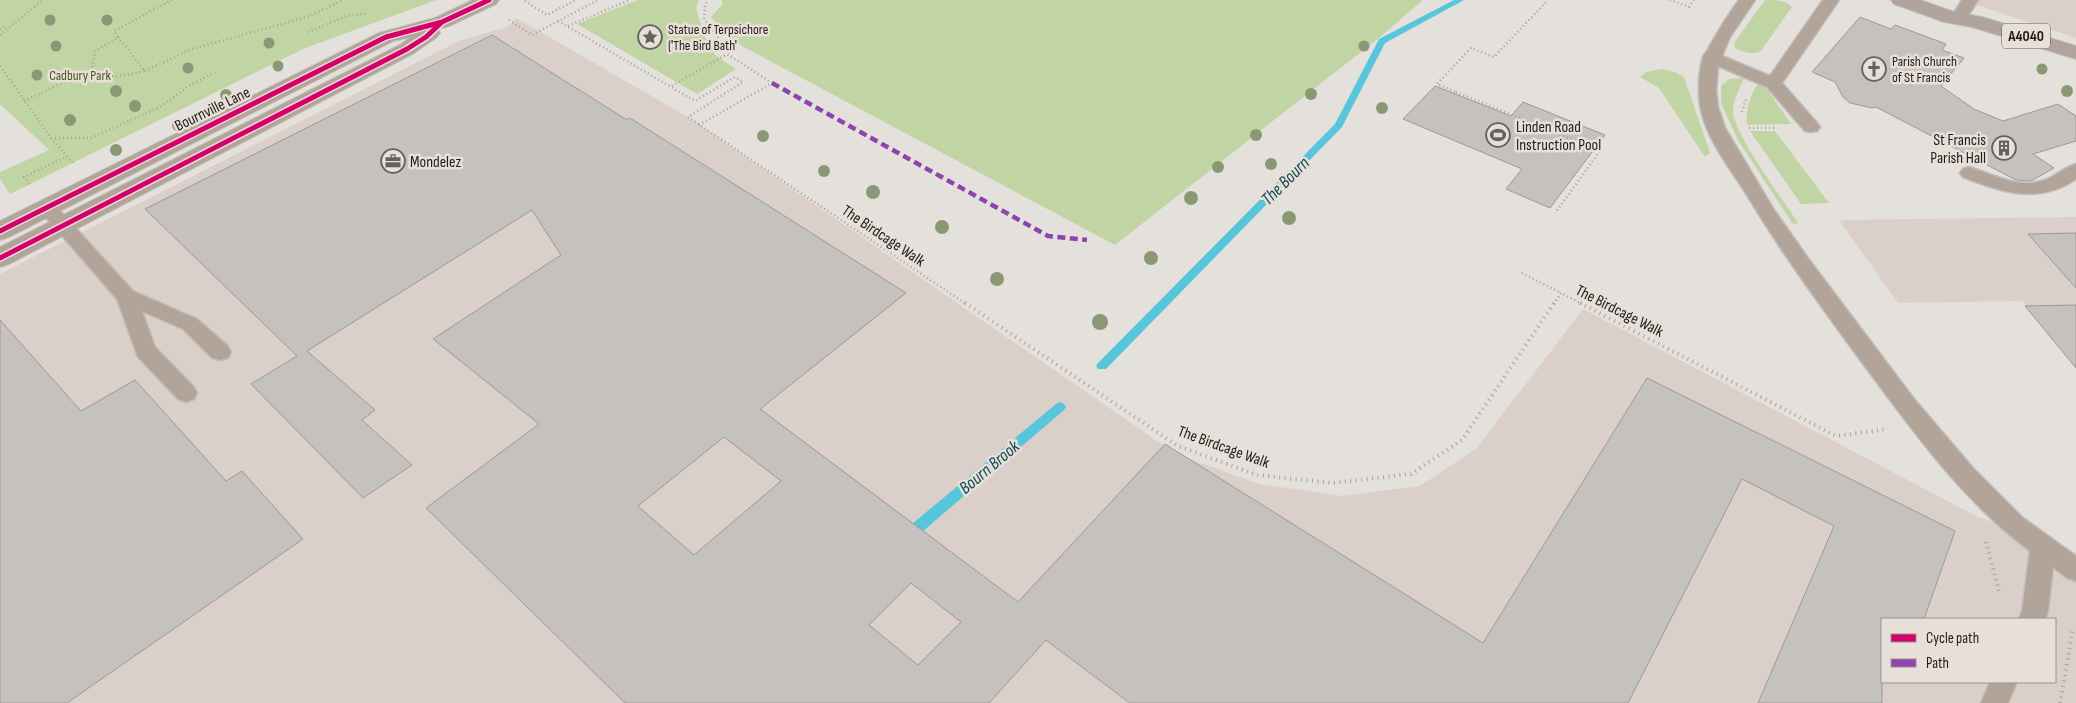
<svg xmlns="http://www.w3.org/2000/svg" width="2076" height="703" viewBox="0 0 2076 703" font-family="'Sofia Sans Condensed',sans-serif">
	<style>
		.built { fill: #dad0c9; fill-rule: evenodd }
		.green { fill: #c1d4a4 }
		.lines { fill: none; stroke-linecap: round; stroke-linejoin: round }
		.stream { fill: #57c6db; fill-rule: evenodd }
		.building { fill: #c4c1be; stroke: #9c9996; fill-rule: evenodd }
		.service-casing { stroke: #c0bdba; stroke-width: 3 }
		.tertiary-casing { stroke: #c0bdba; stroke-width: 2 }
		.trunk-casing { stroke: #c0bdba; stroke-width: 2 }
		.path-far1 { stroke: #aca099; stroke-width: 2.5; stroke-dasharray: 1 3; stroke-linecap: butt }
		.path { stroke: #aca099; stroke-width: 4; stroke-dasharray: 1 4.5; stroke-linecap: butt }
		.service { fill: #b3a49a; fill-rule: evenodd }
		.tertiary { fill: #b3a49a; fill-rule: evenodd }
		.trunk { fill: #b0a49c; fill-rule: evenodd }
		.quiet { stroke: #8e44ad; stroke-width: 4.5; stroke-dasharray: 8 4.5; stroke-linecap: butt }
		.cycleway-casing { stroke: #e8dfd8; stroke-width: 8 }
		.cycleway { stroke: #d6006c; stroke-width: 5 }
		.tree { fill: #8b9875 }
		.labels { text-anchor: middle; stroke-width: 5; stroke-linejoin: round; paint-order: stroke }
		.far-poi-label { font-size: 14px; fill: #1f1c1a; stroke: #e8dfd8; text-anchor: start }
		.far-park-label { font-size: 14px; fill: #435d20; stroke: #e8dfd8 }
		.shield { fill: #e8dfd8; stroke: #5b5653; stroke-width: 1 }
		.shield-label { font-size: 15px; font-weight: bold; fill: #1f1c1a }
		.street-label { font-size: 16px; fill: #1f1c1a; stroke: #e8dfd8 }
		.poi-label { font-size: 16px; fill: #1f1c1a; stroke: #e8dfd8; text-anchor: start }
		.water-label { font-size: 18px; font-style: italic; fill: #0e4b58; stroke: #e8dfd8 }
	</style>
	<rect width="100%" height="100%" fill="#e4e0dc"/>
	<path class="built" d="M 1962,0 L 2076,0 L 2076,38 Z
		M 516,18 L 688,117 L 1176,454 L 1259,484 L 1342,496 L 1420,486 L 1476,449 L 1583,309 L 1976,516 L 2076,553 L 2076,703 L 0,703 L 0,274 L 461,40 L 508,27 ZM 1882,619 L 2055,619 L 2055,682 L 1882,682 Z
		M 2076,217 L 2076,347 L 2059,348 L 2022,301 L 1898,303 L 1839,220 Z"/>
	<path class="green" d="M 0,0 L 436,0 L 303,49 L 10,194 L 0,179 L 0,172 L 49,150 L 0,104 Z
		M 638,0 L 699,0 L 696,8 L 705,37 L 715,55 L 736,69 L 697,94 L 577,24 Z
		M 722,0 L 1423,0 L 1380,37 L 1115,245 L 742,46 L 724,31 L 711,17 L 722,5 Z
		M 1765,0 C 1775,0 1785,0 1792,7 L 1760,52 C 1751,54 1744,53 1735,48 L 1734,43 Z
		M 1662,69 L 1675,72 L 1684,77 L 1710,153 L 1705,157 L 1659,88 L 1640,77 L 1646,72 Z
		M 1744,78 C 1740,88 1733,100 1733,111 C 1733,133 1784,201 1798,223 L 1793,224 L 1738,140 L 1721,103 L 1721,86 L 1729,79 Z
		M 1759,82 L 1769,92 L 1791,124 L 1747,125 C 1745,109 1750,96 1759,82 Z
		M 1750,131 L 1775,131 L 1829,203 L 1801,204 Z"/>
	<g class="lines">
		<path class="stream" d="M 1454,0 L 1464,0 L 1385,43 L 1342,127 L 1106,369 L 1098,369 L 1096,366 L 1098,363 L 1335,124 L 1379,39 Z
			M 1060,402 L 1064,404 L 1066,407 L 1064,410 L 922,532 L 917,533 L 912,532 L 911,528 L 912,524 L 1056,404 Z"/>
	</g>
	<path class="building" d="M 1860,17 L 1891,29 L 1895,25 L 1946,44 L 1942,50 L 1964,58 L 1941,86 L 1974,109 L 2003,121 L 2058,104 L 2076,116 L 2076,141 L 2033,154 L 2054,168 L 2031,181 L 2016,180 L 1876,107 L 1872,108 L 1850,103 L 1843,97 L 1835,82 L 1812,72 Z
		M 492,35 L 627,120 L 630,118 L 906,293 L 760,409 L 1018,602 L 1165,444 L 1483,643 L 1647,378 L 1955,531 L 1924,619 L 1882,619 L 1882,703 L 1758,703 L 1834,526 L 1742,479 L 1628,703 L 1130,703 L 1046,640 L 989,703 L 625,703 L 426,508 L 539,424 L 433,339 L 561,255 L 532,210 L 307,351 L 375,410 L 362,420 L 412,465 L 363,498 L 251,384 L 297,356 L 145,209 ZM 724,437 L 781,481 L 694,555 L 638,506 ZM 911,583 L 961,622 L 918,665 L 869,625 Z
		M 1435,86 L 1511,116 L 1523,102 L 1605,135 L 1550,208 L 1506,189 L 1522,169 L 1403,119 Z
		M 2076,233 L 2076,288 L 2028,234 Z
		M 2076,305 L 2076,368 L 2025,306 Z
		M 0,320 L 81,411 L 135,380 L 226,481 L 242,471 L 303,539 L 67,703 L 0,703 Z"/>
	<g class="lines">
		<g class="service-casing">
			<path id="service" d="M 1739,0 L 1755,0 L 1730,37 L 1722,56 L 1770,76 L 1823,0 L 1839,0 L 1782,83 L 1817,123 L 1820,127 L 1817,131 L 1811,132 L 1805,131 L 1767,87 L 1718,66 L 1716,91 L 1718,107 L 1725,128 L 1774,210 L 1810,261 L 1914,399 L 1973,468 L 2023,518 L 2076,556 L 2076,581 L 2067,578 L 2053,567 L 2048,611 L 2045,619 L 2019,619 L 2022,611 L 2030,551 C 1965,503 1915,434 1867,369 C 1825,312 1783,255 1747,195 C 1730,168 1705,137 1700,105 C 1698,89 1699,71 1703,57 C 1703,55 1706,53 1707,51 C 1717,33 1727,16 1739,0 Z
				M 1962,0 L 1978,0 L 1968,16 L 1956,16 L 1954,13 Z
				M 2076,164 L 2076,179 C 2039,205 2001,192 1963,177 L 1960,173 L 1963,169 L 1969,167 C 1993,174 2019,190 2045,180 C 2056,176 2065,167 2076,164 Z
				M 46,201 L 53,203 L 133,291 L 197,319 L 228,346 L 231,352 L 228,358 L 220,360 L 212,358 L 183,329 L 142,311 L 155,347 L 194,387 L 197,393 L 194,399 L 186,402 L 178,399 L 138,357 L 117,299 L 37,207 L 39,203 Z
				M 1990,682 L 2017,682 L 2008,703 L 1981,703 Z"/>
		</g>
		<g class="tertiary-casing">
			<path id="tertiary" d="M 473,0 L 499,0 L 496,4 L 449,26 L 438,29 L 440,33 L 437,37 L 414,53 L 9,264 L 0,267 L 0,247 L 400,45 L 411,37 L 393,41 L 9,237 L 0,240 L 0,221 L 379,33 L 435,18 Z"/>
		</g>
		<g class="trunk-casing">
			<path id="trunk" d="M 1891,0 L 1920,0 L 1954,12 L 1982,17 L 2076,46 L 2076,59 L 1972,27 L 1944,22 L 1894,4 Z"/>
		</g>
		<path class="path-far1" d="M 1670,0 L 1689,7 L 1694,0
			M 525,1 L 547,15 L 576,0
			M 509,20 L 532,35 L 598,0
			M 558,21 L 695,101 L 735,77 L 743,82 L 688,117 L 966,304
			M 568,26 L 630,0
			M 0,29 L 7,26
			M 308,32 L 347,16 L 368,13
			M 0,35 L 43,0
			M 118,37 L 145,71 L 115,77 L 92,69 L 95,51 Z
			M 118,37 L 114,31 L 172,0
			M 0,66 L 51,138 L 73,163
			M 145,71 L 192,49 L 310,16 L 343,0
			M 672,86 L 727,54
			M 1456,92 L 1600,151 L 1555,213
			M 1454,94 L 1456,92 L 1437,84 L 1471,48 L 1494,57 L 1548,0
			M 24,101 L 92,69
			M 1742,112 L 1746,99
			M 699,125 L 772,83 L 727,54 L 716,34 L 704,19 L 705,5 L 708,0
			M 1749,128 L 1776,128
			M 51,138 L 91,138 L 160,107 L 189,86 L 215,72
			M 29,184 L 24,177 L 66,157
			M 1522,273 L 1561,293
			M 1554,304 L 1561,293 L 1582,304"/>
		<path class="path" d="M 965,303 L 1178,446 L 1257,475 L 1333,483 L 1411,474 L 1462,440 L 1554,303
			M 1580,303 L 1836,436 L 1887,429
			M 1986,542 L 2000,595
			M 2060,703 L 2073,628"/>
		<use href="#service" class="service"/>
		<use href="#tertiary" class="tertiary"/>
		<use href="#trunk" class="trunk"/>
		<path class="quiet" d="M 772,83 L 1048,236 L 1087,240"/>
		<g class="cycleway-casing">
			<path id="cycleway" d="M 0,231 L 386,37 L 442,22 L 489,0
				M 0,258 L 407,49 L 426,37 L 442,22"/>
		</g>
		<use href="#cycleway" class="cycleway"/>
	</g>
	<g class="tree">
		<circle cx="50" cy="20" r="5.5"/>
		<circle cx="107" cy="20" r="5.5"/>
		<circle cx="269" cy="43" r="5.5"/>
		<circle cx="56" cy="46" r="5.5"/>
		<circle cx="1364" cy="46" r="5.5"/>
		<circle cx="278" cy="66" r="5.5"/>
		<circle cx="188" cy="68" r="5.5"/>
		<circle cx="2042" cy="69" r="5.5"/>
		<circle cx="37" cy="75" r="5.5"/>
		<circle cx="116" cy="91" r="6"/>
		<circle cx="2067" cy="91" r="6"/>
		<circle cx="1311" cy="94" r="6"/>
		<circle cx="226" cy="95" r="6"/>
		<circle cx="135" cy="106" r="6"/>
		<circle cx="1382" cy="108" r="6"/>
		<circle cx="70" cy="120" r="6"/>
		<circle cx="178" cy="125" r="6"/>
		<circle cx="1256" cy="135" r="6"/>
		<circle cx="763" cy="136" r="6"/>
		<circle cx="116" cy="150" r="6"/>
		<circle cx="1271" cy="164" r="6"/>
		<circle cx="1218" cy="167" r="6"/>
		<circle cx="824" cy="171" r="6"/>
		<circle cx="873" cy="192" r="7"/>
		<circle cx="1191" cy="198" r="7"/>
		<circle cx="1289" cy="218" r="7"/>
		<circle cx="942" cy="227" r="7"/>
		<circle cx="1151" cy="258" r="7"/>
		<circle cx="997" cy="279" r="7"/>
		<circle cx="1100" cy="322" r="8"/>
	</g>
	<defs>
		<g id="sight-ring" transform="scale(1.25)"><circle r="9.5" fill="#e8dfd8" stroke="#64615e" stroke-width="1.5"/><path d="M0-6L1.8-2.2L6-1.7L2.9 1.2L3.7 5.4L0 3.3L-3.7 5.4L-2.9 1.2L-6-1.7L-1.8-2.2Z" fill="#64615e"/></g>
		<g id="church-ring" transform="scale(1.25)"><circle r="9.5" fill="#e8dfd8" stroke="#64615e" stroke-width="1.5"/><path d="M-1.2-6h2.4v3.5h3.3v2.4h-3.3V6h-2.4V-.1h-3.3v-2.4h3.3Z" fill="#64615e"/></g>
		<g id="stadium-ring" transform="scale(1.25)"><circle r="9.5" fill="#e8dfd8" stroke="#64615e" stroke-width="1.5"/><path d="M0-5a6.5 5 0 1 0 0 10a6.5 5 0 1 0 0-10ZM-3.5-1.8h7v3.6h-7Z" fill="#64615e"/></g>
		<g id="building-ring" transform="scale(1.25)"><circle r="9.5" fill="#e8dfd8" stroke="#64615e" stroke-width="1.5"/><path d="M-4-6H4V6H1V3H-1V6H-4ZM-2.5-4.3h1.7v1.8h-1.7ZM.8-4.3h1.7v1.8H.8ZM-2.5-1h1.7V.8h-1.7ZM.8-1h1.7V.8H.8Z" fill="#64615e"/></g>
		<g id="office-ring" transform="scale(1.25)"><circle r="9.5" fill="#e8dfd8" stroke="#64615e" stroke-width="1.5"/><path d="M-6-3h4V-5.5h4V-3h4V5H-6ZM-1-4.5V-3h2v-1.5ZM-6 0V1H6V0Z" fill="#64615e"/></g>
	</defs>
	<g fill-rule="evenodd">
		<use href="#sight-ring" x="650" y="37"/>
		<use href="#church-ring" x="1874" y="69"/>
		<use href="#stadium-ring" x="1498" y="135"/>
		<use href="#building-ring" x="2004" y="148"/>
		<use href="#office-ring" x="393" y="161"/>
	</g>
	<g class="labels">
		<g class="far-poi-label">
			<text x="668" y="34">Statue of Terpsichore<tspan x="668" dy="16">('The Bird Bath'</tspan></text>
			<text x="1892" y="66">Parish Church<tspan x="1892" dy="16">of St Francis</tspan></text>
		</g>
		<g class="far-park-label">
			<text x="80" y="80">Cadbury Park</text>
		</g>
		<rect class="shield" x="2002" y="23.5" width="48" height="25" rx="4"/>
		<g class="shield-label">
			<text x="2026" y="41">A4040</text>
		</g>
		<g class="street-label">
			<text transform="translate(212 108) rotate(-26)" y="6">Bournville Lane</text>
			<text transform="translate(884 235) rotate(34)" y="6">The Birdcage Walk</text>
			<text transform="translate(1620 310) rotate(27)" y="6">The Birdcage Walk</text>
			<text transform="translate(1224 446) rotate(20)" y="6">The Birdcage Walk</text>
		</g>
		<g class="poi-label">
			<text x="1516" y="132">Linden Road<tspan x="1516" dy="18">Instruction Pool</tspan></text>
			<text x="1986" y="145" text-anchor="end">St Francis<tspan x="1986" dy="18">Parish Hall</tspan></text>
			<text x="410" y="167">Mondelez</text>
		</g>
		<g class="water-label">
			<text transform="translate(1285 181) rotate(-45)" y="6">The Bourn</text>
			<text transform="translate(989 467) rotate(-40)" y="6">Bourn Brook</text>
		</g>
	</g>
	<rect x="1881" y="618" width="175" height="65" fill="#e8dfd8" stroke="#98918c"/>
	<rect x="1891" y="634" width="25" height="8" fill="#d6006c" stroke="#98918c"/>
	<text x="1926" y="643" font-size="15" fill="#1f1c1a">Cycle path</text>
	<rect x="1891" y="659" width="25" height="8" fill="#8e44ad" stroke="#98918c"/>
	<text x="1926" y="668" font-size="15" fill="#1f1c1a">Path</text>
</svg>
